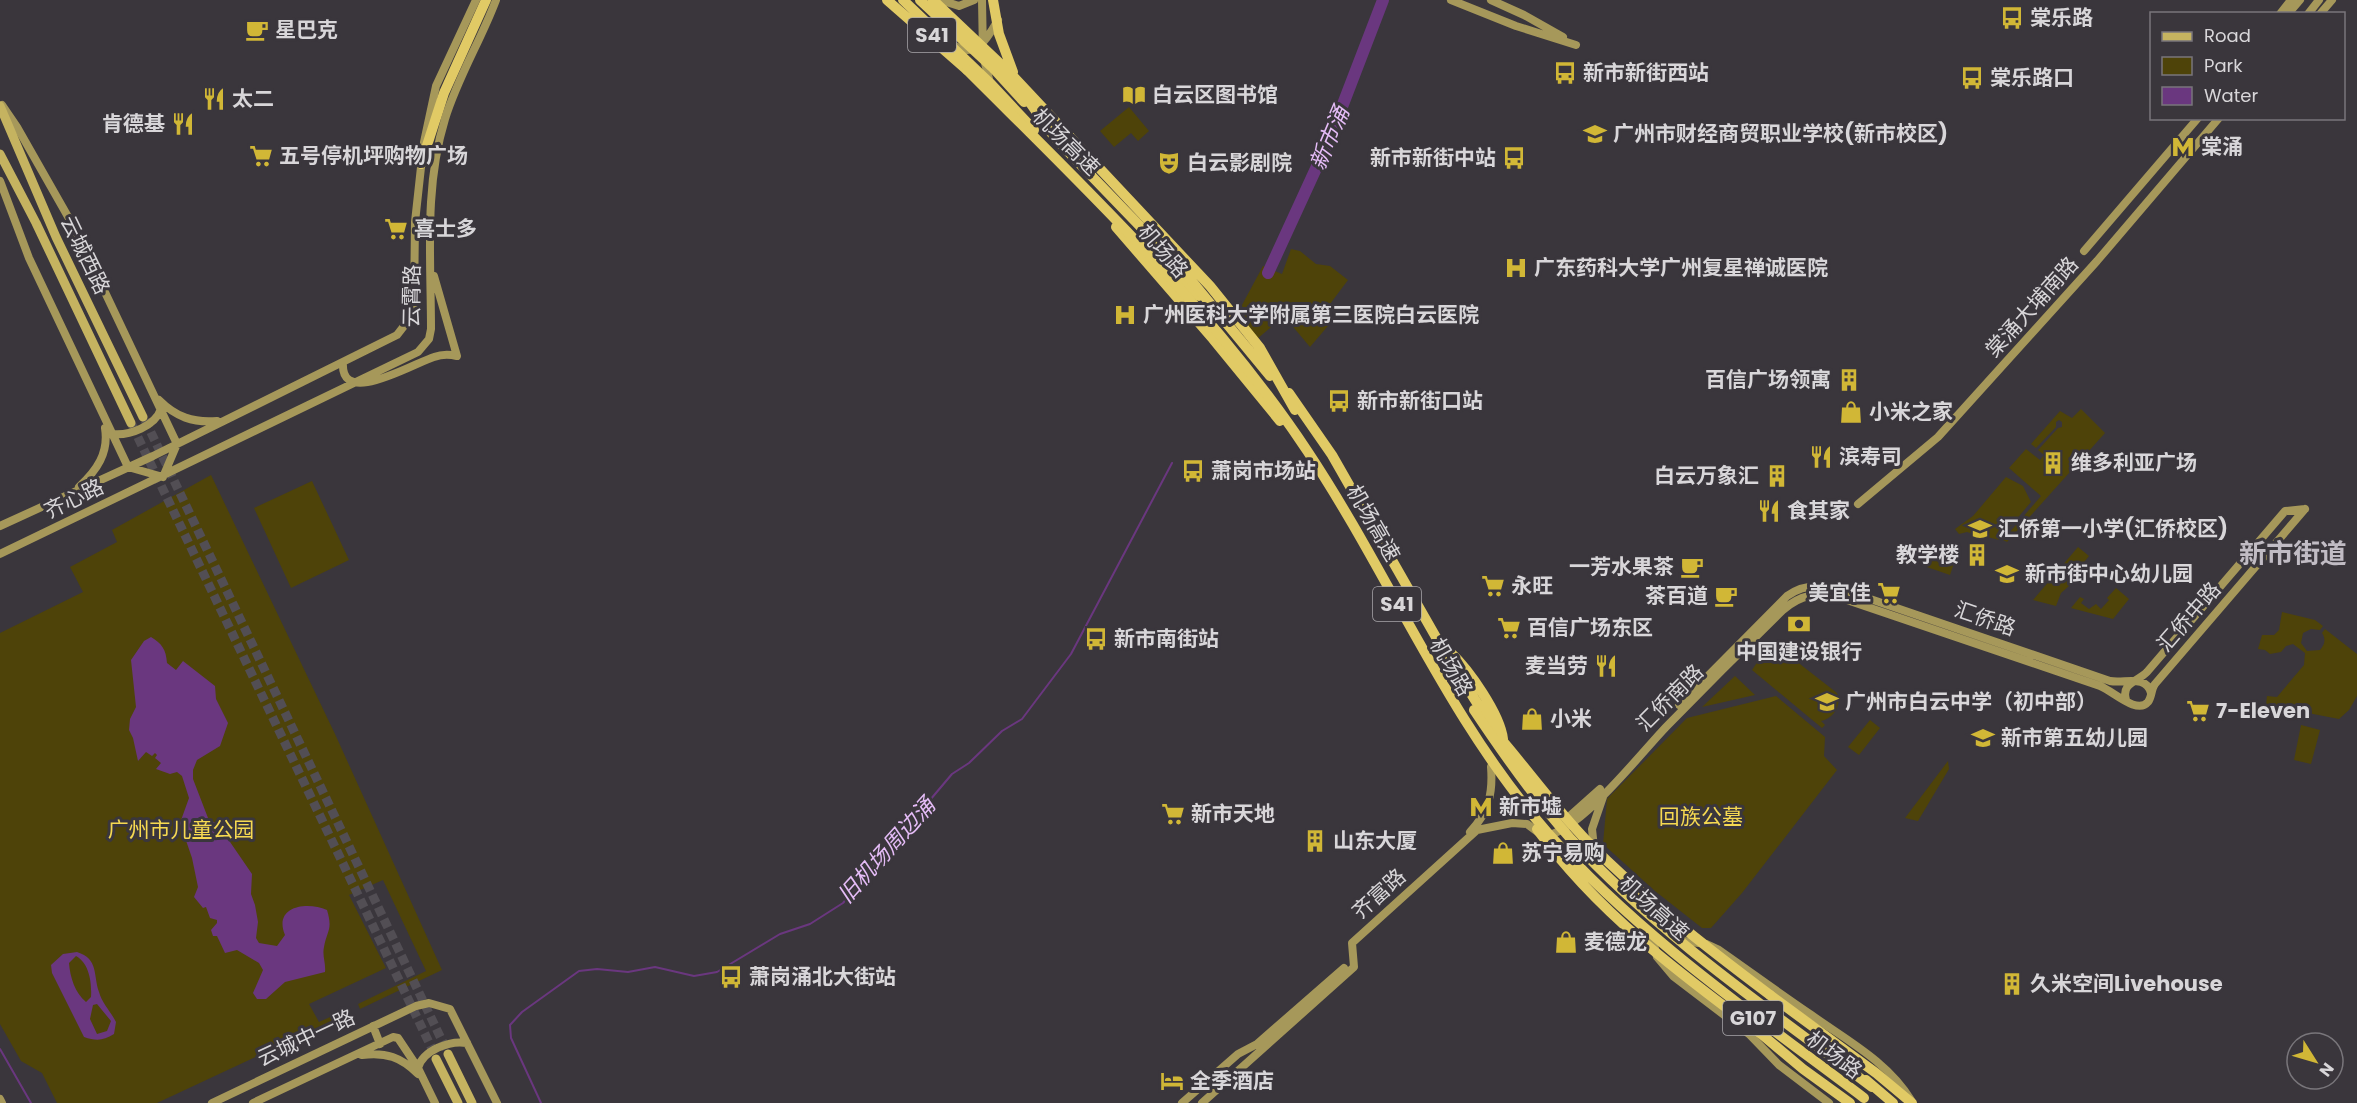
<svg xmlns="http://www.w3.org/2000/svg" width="2357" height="1103" viewBox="0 0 2357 1103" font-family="Poppins,'Noto Sans SC',sans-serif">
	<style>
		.green { fill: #4e4309 }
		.water { fill: #6a377f; fill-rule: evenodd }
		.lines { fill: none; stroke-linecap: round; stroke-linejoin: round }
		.stream { stroke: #6a377f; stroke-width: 2 }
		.river { stroke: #6a377f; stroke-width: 12 }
		.primary-tunnel { stroke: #524e54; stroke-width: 9; stroke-dasharray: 9 4.5; stroke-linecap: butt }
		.secondary { stroke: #a6985a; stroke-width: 8 }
		.primary { stroke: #c5b360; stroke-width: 9 }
		.highway { stroke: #e1ca65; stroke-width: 10 }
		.highway-bridge { stroke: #e1ca65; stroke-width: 10 }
		.labels { text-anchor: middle; stroke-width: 6; stroke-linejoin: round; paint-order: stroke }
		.shield { fill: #3a363c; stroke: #a9a6aa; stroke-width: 1.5 }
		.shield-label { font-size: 20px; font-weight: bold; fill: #d8d6d9 }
		.poi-label { font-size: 21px; font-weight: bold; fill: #d8d6d9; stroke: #3a363c; text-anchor: start }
		.street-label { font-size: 21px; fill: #d8d6d9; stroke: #3a363c }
		.park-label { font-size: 21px; fill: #f6d951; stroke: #3a363c }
		.water-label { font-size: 22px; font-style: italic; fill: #e5bcf7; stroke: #3a363c }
		.district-label { font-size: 27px; font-weight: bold; fill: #c1bcc4; stroke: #3a363c }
	</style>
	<rect width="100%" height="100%" fill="#3a363c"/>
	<path class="green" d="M 1129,107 L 1149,131 L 1138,141 L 1131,133 L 1114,147 L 1100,131 Z
		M 1291,249 L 1300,251 L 1316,264 L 1330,266 L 1348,280 L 1330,304 L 1329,315 L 1333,320 L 1310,347 L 1284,316 L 1250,345 L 1242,305 L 1263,266 L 1282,274 Z
		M 2081,409 L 2105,433 L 2007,542 L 2003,540 L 2041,496 L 2009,468 L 2026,449 L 2040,460 L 2044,455 L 2038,450 L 2058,428 L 2062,427 L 2062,422 L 2059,420 L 2056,422 L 2056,427 L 2036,448 L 2031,444 L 2060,411 L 2072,418 Z
		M 211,475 L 335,734 L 442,970 L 360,1009 L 358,1004 L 426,971 L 383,880 L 349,895 L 386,968 L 309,1004 L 319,1022 L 348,1009 L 350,1013 L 157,1103 L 57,1103 L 42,1073 L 21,1061 L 0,1024 L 0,633 L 83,592 L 70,567 L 117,542 L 112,530 Z
		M 2006,477 L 2023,486 L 2031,502 L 1999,540 L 1984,536 L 1978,531 L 1976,535 L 1967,532 L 1959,534 L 1955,529 L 1973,516 Z
		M 312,481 L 349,560 L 291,588 L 254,508 Z
		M 2078,547 L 2089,556 L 2077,571 L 2073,569 L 2065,577 L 2069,586 L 2061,593 L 2056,606 L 2033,600 Z
		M 1933,552 L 1942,555 L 1941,561 L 1943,556 L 1955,560 L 1950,575 L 1921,565 L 1923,558 Z
		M 2116,588 L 2129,599 L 2113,619 L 2071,608 L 2080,597 L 2084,599 L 2081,603 L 2089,609 L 2096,604 L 2101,609 L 2109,600 L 2107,598 Z
		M 2282,612 L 2315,620 L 2323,626 L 2320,630 L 2311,629 L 2303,633 L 2301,643 L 2307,651 L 2320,650 C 2325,644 2326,639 2322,633 L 2325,629 L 2357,654 L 2357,696 L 2349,710 L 2339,719 L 2266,705 L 2267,696 L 2277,697 L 2304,665 L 2305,653 L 2293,644 L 2286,646 L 2281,652 L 2270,654 L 2265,650 L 2258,649 L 2262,635 L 2274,635 L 2279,630 Z
		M 1770,650 L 1782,650 L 1837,693 C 1842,705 1834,718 1821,721 L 1825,725 L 1822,728 L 1752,670 L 1762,655 Z
		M 1735,676 L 1755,695 L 1702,707 Z
		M 1776,696 L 1825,737 L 1824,756 L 1837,770 L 1742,893 L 1711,928 L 1702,928 L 1655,891 L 1603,844 L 1607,799 L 1687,718 Z
		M 1870,720 L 1880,728 L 1859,755 L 1848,747 Z
		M 2301,725 L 2320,730 L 2311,764 L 2294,760 Z
		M 1948,761 L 1949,769 L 1918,821 L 1905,818 Z"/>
	<path class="water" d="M 151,637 C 162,644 166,649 167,663 L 176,670 L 183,661 L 215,686 L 216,699 L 228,723 L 220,746 L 197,760 L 193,770 L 193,779 L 208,818 L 225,830 L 228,839 L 252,874 L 251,894 L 255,905 L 258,922 L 256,938 L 259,943 L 277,946 L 285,935 C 273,906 307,901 327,910 C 333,930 327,930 324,947 C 322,956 326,963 325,972 L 285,982 L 266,999 L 257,999 L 253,993 L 263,970 L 259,963 L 237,950 L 225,953 L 217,936 L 213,936 L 211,930 L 217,923 L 217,920 L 210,918 L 206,907 L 203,908 L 194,897 L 198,887 L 192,858 L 180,823 L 189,798 L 182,776 L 177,772 L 170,774 L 156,769 L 161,763 L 155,758 L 157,755 L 155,753 L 152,756 L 146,752 L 138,761 L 133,738 L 129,730 L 130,719 L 136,707 L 131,660 L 144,641 Z
		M 77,952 C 99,959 93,975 99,992 C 102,1003 111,1012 116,1022 L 114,1034 C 103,1041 96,1041 84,1037 L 52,973 L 51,965 L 63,954 ZM 76,956 C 89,963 92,982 91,997 L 86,1002 C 75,993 70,977 69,963 ZM 97,1004 L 111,1021 L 107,1031 L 97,1034 L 90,1019 L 93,1005 Z"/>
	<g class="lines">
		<path class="stream" d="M 0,1049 L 31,1103
			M 541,1103 L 511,1038 L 510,1025 L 522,1012 L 579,971 L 597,969 L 628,972 L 655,967 L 694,976 L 717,972 L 780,934 L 810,924 L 843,903 L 952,774 L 969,763 L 1002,731 L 1022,719 L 1071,654 L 1172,463"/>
		<path class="river" d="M 1268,273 L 1330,138 L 1383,0"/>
		<path class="primary-tunnel" d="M 145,420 L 447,1051
			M 132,425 L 436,1057"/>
		<path class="secondary" d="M 940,0 L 959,6 L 974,0
			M 982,0 L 983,55 L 990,83
			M 1451,0 L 1516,26 L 1576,45
			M 1491,0 L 1524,15 L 1563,37
			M 2280,14 L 2291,0
			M 2288,14 L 2300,0
			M 2308,14 L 2319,0
			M 2320,14 L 2332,0
			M 955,46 C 977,59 988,37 998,20
			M 2,105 L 17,127 L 75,229 L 177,444 L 163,477
			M 424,142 L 436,86 L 476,0
			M 0,181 L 29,258 L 128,467 L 163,477
			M 2084,251 L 2198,118
			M 343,363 C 340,408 414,363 434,357 C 442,354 449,354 457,356 L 434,276
			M 159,400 C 176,417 193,423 217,421
			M 112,434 C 130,436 155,426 161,409
			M 79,487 C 97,470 109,453 105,428
			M 1858,504 L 1938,437 L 2097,261 L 2219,118
			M 0,526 L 153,456 L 397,335 L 411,317 L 414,306 L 415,222 L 422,158
			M 0,554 L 418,352 L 429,339 L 431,329 C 431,259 424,187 445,119 C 458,77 481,40 496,0
			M 2126,700 C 2121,683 2137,682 2147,672 L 2285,511 L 2305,509
			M 1679,705 L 1787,596 C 1803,584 1822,584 1841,589 L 2110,681 C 2124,684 2146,674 2151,693
			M 1563,822 L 1600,789
			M 1470,832 C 1489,812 1493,793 1491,767
			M 1546,836 C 1583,828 1639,755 1667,726 C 1705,687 1744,648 1783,610 C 1801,594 1818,592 1841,598 L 2100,686 C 2113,691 2137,715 2148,702 C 2152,697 2151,689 2155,684 L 2305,509
			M 1594,848 L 1592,829 L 1603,797
			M 1653,940 L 1657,957 L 1673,976 L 1749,1034 L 1779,1065 L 1829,1103
			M 1684,941 L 1706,944 L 1719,950 C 1749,971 1779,993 1810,1014 C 1846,1040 1887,1061 1911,1100
			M 373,1026 L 380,1044
			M 362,1055 C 386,1052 401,1057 418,1074
			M 418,1068 C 423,1050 450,1040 467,1043
			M 0,1099 L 2,1103
			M 212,1103 L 416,1006 L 429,1003 L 450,1009 L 497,1103
			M 253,1103 L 393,1037 L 398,1038 L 418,1068 L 435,1103
			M 1182,1103 L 1238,1054 L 1257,1044 L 1344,968
			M 1202,1103 L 1354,967 L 1352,943 L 1477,830 L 1512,823 L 1527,824 L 1539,833"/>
		<path class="primary" d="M 0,106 L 56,237 L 143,417
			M 0,154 L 36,223 L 131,423
			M 448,1054 L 472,1103
			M 436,1059 L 458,1103"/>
		<path class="highway" d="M 887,0 L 967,70
			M 903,0 L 990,83 L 1034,130
			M 421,164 L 444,93 L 486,0
			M 1116,227 L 1213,339 L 1280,421
			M 1151,247 L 1199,296
			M 1289,393 L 1332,455 L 1441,646 L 1499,738
			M 1451,653 C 1469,670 1500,714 1503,739
			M 1770,995 L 1876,1073 L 1912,1103
			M 1760,1033 L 1803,1069 L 1850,1103
			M 1866,1080 L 1893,1103"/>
		<path class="highway-bridge" d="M 920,0 L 992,67 L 1024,102
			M 933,0 L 1011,74 L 1210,286 L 1260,348 L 1295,410
			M 993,0 L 999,34 L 1013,72
			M 967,70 C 1088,191 1213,309 1308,452 C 1391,577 1447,718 1547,832 C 1639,936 1754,1015 1864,1098
			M 1024,94 L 1055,138 L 1185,273 L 1270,376
			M 1474,710 C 1504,755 1534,798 1570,838 C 1658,934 1768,1009 1872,1087
			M 1501,739 C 1530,773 1556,809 1587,841 C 1643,898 1706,947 1770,995
			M 1537,829 C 1596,911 1679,973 1760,1033"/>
	</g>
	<defs>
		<g id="bus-bare" transform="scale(1.8)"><path d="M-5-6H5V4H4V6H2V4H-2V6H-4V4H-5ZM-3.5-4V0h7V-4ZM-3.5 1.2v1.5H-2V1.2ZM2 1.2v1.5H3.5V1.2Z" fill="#d1b736" stroke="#3a363c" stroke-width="2.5" paint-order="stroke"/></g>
		<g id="cafe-bare" transform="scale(1.8)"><path d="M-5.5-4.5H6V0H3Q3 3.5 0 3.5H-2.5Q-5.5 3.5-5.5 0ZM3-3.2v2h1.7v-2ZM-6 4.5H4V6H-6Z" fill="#d1b736" stroke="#3a363c" stroke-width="2.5" paint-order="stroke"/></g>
		<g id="library-bare" transform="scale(1.8)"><path d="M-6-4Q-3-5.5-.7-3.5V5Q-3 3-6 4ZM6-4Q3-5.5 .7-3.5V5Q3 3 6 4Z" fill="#d1b736" stroke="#3a363c" stroke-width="2.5" paint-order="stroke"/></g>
		<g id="restaurant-bare" transform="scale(1.8)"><path d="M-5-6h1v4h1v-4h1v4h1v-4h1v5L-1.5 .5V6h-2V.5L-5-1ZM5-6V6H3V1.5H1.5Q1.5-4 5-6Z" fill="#d1b736" stroke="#3a363c" stroke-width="2.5" paint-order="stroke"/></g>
		<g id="school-bare" transform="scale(1.8)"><path d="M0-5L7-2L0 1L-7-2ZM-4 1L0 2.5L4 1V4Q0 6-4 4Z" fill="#d1b736" stroke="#3a363c" stroke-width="2.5" paint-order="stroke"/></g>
		<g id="metro-bare" transform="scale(1.8)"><path d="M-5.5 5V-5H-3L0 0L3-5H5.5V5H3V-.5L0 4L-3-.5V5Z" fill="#d1b736" stroke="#3a363c" stroke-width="2.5" paint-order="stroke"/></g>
		<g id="supermarket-bare" transform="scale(1.8)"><path d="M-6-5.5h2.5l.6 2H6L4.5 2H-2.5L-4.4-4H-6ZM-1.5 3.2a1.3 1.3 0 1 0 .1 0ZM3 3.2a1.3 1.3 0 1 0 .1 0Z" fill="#d1b736" stroke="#3a363c" stroke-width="2.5" paint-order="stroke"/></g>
		<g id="theatre-bare" transform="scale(1.8)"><path d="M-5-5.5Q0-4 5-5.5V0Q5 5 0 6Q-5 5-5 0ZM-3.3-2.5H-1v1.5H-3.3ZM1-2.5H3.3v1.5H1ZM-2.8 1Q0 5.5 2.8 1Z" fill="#d1b736" stroke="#3a363c" stroke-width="2.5" paint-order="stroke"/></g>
		<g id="hospital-bare" transform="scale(1.8)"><path d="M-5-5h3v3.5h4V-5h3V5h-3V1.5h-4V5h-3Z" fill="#d1b736" stroke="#3a363c" stroke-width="2.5" paint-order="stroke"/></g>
		<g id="building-bare" transform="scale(1.8)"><path d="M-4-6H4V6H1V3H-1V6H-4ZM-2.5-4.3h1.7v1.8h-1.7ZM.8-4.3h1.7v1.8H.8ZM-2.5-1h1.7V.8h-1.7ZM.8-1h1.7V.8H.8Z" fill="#d1b736" stroke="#3a363c" stroke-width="2.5" paint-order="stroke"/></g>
		<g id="shop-bare" transform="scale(1.8)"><path d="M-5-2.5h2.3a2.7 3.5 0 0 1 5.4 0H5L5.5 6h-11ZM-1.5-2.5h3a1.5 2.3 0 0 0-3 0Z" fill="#d1b736" stroke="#3a363c" stroke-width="2.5" paint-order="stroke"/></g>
		<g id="bank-bare" transform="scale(1.8)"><path d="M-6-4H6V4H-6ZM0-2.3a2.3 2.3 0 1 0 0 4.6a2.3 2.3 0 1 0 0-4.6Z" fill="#d1b736" stroke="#3a363c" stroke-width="2.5" paint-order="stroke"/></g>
		<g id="hotel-bare" transform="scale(1.8)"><path d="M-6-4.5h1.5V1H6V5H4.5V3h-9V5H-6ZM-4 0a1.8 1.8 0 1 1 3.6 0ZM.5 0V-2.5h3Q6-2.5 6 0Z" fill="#d1b736" stroke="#3a363c" stroke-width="2.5" paint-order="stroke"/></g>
	</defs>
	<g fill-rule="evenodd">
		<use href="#bus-bare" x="2012" y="18"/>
		<use href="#cafe-bare" x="257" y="30"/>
		<use href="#bus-bare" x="1565" y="73"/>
		<use href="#bus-bare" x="1972" y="78"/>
		<use href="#library-bare" x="1134" y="95"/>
		<use href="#restaurant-bare" x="214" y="99"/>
		<use href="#restaurant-bare" x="183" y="124"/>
		<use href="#school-bare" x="1595" y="134"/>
		<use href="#metro-bare" x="2183" y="147"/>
		<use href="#supermarket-bare" x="261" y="156"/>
		<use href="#bus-bare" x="1514" y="158"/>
		<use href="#theatre-bare" x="1169" y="163"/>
		<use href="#supermarket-bare" x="396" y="229"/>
		<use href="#hospital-bare" x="1516" y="268"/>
		<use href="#hospital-bare" x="1125" y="315"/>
		<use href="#building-bare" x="1849" y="380"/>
		<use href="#bus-bare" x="1339" y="401"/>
		<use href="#shop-bare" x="1851" y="412"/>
		<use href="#restaurant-bare" x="1821" y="457"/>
		<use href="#building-bare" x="2053" y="463"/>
		<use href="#bus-bare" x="1193" y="471"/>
		<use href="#building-bare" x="1777" y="476"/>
		<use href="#restaurant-bare" x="1769" y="511"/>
		<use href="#school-bare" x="1980" y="529"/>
		<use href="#building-bare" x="1977" y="555"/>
		<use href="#cafe-bare" x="1692" y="567"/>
		<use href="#school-bare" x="2007" y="574"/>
		<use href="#supermarket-bare" x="1493" y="586"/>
		<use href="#supermarket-bare" x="1889" y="593"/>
		<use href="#cafe-bare" x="1726" y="596"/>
		<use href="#bank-bare" x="1799" y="624"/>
		<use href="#supermarket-bare" x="1509" y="628"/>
		<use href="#bus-bare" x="1096" y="639"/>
		<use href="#restaurant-bare" x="1606" y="666"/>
		<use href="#school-bare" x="1827" y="702"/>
		<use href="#supermarket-bare" x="2198" y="711"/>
		<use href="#shop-bare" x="1532" y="719"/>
		<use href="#school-bare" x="1983" y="738"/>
		<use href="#metro-bare" x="1481" y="807"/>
		<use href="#supermarket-bare" x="1173" y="814"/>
		<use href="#building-bare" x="1315" y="841"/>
		<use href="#shop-bare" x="1503" y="853"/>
		<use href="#shop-bare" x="1566" y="942"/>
		<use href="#bus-bare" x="731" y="977"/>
		<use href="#building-bare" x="2012" y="984"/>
		<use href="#hotel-bare" x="1172" y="1081"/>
	</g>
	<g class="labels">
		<g class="shield">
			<rect x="908" y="18" width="48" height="34" rx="4.5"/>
			<rect x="1373" y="587" width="48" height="34" rx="4.5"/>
			<rect x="1723" y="1001" width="60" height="34" rx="4.5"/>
		</g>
		<g class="shield-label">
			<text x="932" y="42">S41</text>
			<text x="1397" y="611">S41</text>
			<text x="1753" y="1025">G107</text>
		</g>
		<g class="poi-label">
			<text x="2030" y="25">棠乐路</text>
			<text x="275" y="37">星巴克</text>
			<text x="1583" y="80">新市新街西站</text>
			<text x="1990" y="85">棠乐路口</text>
			<text x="1152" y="102">白云区图书馆</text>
			<text x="232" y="106">太二</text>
			<text x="165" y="131" text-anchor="end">肯德基</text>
			<text x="1613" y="141">广州市财经商贸职业学校(新市校区)</text>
			<text x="2201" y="154">棠涌</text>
			<text x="279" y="163">五号停机坪购物广场</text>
			<text x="1496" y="165" text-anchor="end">新市新街中站</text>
			<text x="1187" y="170">白云影剧院</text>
			<text x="414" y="236">喜士多</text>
			<text x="1534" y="275">广东药科大学广州复星禅诚医院</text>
			<text x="1143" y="322">广州医科大学附属第三医院白云医院</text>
			<text x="1831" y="387" text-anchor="end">百信广场领寓</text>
			<text x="1357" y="408">新市新街口站</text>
			<text x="1869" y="419">小米之家</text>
			<text x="1839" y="464">滨寿司</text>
			<text x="2071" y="470">维多利亚广场</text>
			<text x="1211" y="478">萧岗市场站</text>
			<text x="1759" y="483" text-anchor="end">白云万象汇</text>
			<text x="1787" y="518">食其家</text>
			<text x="1998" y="536">汇侨第一小学(汇侨校区)</text>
			<text x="1959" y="562" text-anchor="end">教学楼</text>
			<text x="1674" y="574" text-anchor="end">一芳水果茶</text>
			<text x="2025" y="581">新市街中心幼儿园</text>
			<text x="1511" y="593">永旺</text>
			<text x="1871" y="600" text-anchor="end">美宜佳</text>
			<text x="1708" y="603" text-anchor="end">茶百道</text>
			<text x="1527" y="635">百信广场东区</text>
			<text x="1114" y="646">新市南街站</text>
			<text x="1799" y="659" text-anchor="middle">中国建设银行</text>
			<text x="1588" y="673" text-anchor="end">麦当劳</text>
			<text x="1845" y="709">广州市白云中学（初中部）</text>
			<text x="2216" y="718">7-Eleven</text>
			<text x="1550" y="726">小米</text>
			<text x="2001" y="745">新市第五幼儿园</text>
			<text x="1499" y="814">新市墟</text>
			<text x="1191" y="821">新市天地</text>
			<text x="1333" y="848">山东大厦</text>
			<text x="1521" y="860">苏宁易购</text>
			<text x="1584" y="949">麦德龙</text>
			<text x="749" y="984">萧岗涌北大街站</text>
			<text x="2030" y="991">久米空间Livehouse</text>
			<text x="1190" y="1088">全季酒店</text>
		</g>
		<g class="street-label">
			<text transform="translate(1066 142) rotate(45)" y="7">机场高速</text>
			<text transform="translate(1163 251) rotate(49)" y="7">机场路</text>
			<text transform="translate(85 255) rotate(64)" y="7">云城西路</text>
			<text transform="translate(412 296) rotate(-89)" y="7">云霄路</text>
			<text transform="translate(2032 307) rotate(-48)" y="7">棠涌大埔南路</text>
			<text transform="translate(74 499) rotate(-26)" y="7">齐心路</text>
			<text transform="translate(1373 523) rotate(60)" y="7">机场高速</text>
			<text transform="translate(2189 617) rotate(-49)" y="7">汇侨中路</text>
			<text transform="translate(1985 619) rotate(19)" y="7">汇侨路</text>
			<text transform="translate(1451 667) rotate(60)" y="7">机场路</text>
			<text transform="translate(1670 698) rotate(-45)" y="7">汇侨南路</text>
			<text transform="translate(1379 894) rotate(-42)" y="7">齐富路</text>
			<text transform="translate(1654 908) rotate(42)" y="7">机场高速</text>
			<text transform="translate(306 1038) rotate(-25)" y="7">云城中一路</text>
			<text transform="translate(1834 1055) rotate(37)" y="7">机场路</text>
		</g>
		<g class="park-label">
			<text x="1701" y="824">回族公墓</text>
			<text x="181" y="837">广州市儿童公园</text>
		</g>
		<g class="water-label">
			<text transform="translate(1329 138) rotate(-67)" y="8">新市涌</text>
			<text transform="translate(886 850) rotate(-48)" y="8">旧机场周边涌</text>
		</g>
		<g class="district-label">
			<text x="2293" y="563">新市街道</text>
		</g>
	</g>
	<rect x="2150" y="12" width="195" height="108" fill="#3a363c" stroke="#79767b" stroke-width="1.5"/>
	<rect x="2162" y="32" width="30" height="9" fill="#c5b360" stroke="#79767b" stroke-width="1.5"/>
	<text x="2204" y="42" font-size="18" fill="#d8d6d9">Road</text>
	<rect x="2162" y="57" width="30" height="18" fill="#4e4309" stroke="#79767b" stroke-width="1.5"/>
	<text x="2204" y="72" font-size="18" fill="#d8d6d9">Park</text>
	<rect x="2162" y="87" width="30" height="18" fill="#6a377f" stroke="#79767b" stroke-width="1.5"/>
	<text x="2204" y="102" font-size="18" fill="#d8d6d9">Water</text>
	<g transform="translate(2315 1061) rotate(127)"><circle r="28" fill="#3a363c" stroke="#79767b" stroke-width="1.5"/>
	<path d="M0-4.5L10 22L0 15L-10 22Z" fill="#d1b736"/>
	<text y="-9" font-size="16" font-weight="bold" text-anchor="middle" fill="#d8d6d9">N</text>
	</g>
</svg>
